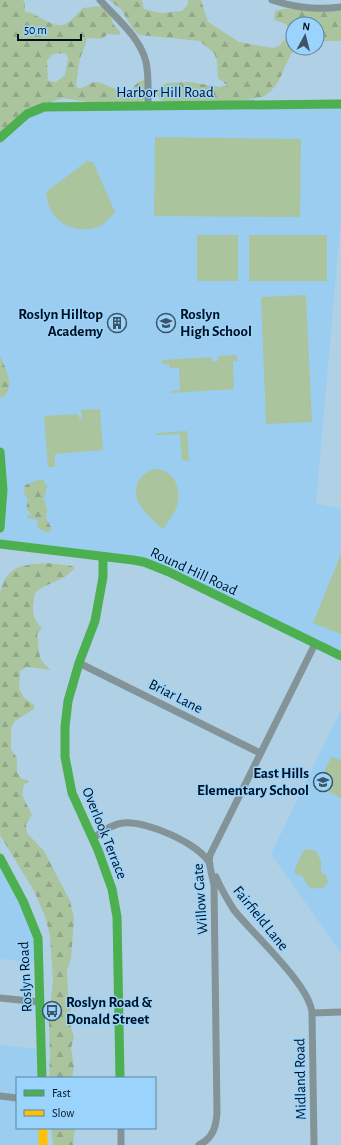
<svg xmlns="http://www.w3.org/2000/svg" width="341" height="1145" viewBox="0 0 341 1145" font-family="'Alegreya Sans',sans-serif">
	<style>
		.built { fill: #9bcdf0 }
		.green { fill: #aac49e }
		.forest { fill: url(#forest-firs); fill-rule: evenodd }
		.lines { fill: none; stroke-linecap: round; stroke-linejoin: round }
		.street { stroke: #829497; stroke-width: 7 }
		.fast { stroke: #4caf50; stroke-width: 9 }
		.slow { stroke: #ffc107; stroke-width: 9 }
		.labels { text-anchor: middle; stroke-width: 3; stroke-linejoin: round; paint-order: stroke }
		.street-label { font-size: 15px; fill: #00101e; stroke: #9ad3fc }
		.poi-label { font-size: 15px; font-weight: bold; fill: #00101e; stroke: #9ad3fc; text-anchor: end }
	</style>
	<defs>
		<pattern id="forest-firs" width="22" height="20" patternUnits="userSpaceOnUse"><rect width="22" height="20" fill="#aac49e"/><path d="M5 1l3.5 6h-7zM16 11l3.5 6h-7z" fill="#90a788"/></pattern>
	</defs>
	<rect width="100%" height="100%" fill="#b0d0e6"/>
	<path class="built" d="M 341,105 L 341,219 L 316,503 L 341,509 L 341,656 L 154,566 L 0,544 L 0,138 L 35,110 Z
		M 341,710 L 341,953 L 271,854 Z
		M 0,858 L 23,901 L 39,963 L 0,959 Z
		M 0,1045 L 41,1049 L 42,1078 L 17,1078 L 17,1128 L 43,1128 L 43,1145 L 0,1145 Z"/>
	<path class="green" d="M 155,137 L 301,139 L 300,217 L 154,216 Z
		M 87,161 L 93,162 L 115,212 C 111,216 107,222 102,225 C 87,233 65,230 54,215 C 49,209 47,200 46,192 Z
		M 197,235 L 238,235 L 238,281 L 197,281 Z
		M 249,235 L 327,235 L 327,281 L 249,281 Z
		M 306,295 L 312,422 L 266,424 L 261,297 Z
		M 237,355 L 237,361 L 233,361 L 234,389 L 171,393 L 171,391 L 180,390 L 179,368 L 169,368 L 169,364 L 162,364 L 162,360 L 211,357 L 212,361 L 218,361 L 218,356 Z
		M 100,409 L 103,450 L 55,454 L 55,467 L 48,467 L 44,416 L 78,414 L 80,420 L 82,419 L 81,410 Z
		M 187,431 L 189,461 L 182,460 L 180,434 L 157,435 L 156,433 Z
		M 155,469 C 177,470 183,493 175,511 C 172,517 167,523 163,529 C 150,517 129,502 138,482 C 142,475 147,471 155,469 Z
		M 341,554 L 341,634 L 313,623 Z
		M 331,757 L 341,760 L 341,798 L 323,789 L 316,789 L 314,786 L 315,783 L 320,781 Z
		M 306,849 L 316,851 L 321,861 L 321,872 L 326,875 L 328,881 L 324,888 C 307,889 310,889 302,876 L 295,874 L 295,868 L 303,851 Z"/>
	<path class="forest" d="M 0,0 L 23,0 L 25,3 L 25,12 C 31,12 33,14 39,17 C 63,31 65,27 83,8 L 101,6 L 108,10 L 114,25 L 120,32 L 120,35 L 108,34 L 102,39 L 87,38 C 86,45 82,52 80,59 C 78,67 78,75 76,84 L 77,88 C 85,89 88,83 95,82 C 105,81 113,93 131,90 C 135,85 139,80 145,80 L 147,95 L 142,102 L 107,105 L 63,98 L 51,102 L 0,133 ZM 65,53 L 68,58 L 65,75 L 56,82 L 48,81 L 47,61 L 53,54 Z
		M 109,0 L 142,0 L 144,9 L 161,13 L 182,11 L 188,4 L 188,0 L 201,0 L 208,22 L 239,42 L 273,48 L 279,46 L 285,39 L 288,28 L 286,24 L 274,20 L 275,11 C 296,4 319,16 341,9 L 341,41 L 317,41 L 317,24 L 293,24 L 293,48 L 296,48 C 282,64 284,82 266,95 C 257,102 173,106 162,100 C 158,98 157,95 157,91 L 166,83 L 190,82 L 219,87 L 228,86 L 218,78 L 217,61 L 214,53 L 200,41 L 139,35 L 133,29 L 121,9 Z
		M 0,356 C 6,369 15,385 4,397 L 0,397 Z
		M 38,480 L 43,480 L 47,486 L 44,499 L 47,510 L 46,518 L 52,529 C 47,536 42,530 37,527 L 37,522 L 39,520 L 27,518 L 28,515 L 32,515 L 26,509 L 28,501 L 24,493 L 25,485 Z
		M 48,563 L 72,566 L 75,568 L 65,577 L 43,587 L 35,593 C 33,607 30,618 42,628 L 37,634 C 40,652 36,659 51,670 L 27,667 L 20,671 L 19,688 L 24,698 L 34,705 L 34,709 L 15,721 L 11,728 L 11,749 L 17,758 L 17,773 L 22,779 L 30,781 L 24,784 L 22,795 L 32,815 L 26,824 L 27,833 L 44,851 L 70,901 L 74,918 L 71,959 L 67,970 L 68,994 L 73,1005 L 68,1016 L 74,1037 L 71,1048 L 74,1068 L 72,1078 L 49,1078 L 50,1057 L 49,1023 L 53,980 L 50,936 L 45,916 L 33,889 L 0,835 L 0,594 C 6,565 22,565 48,563 Z
		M 51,1128 L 75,1128 L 73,1145 L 53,1145 Z"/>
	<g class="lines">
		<path class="street" d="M 100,0 C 116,18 140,37 146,62 C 149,76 148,91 148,106
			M 272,0 C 295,8 317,10 341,7
			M 79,663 L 260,753
			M 93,838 C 102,832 112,824 123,823 C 146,820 200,844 210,864
			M 216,877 C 221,889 227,899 234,910 C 252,933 310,985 312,1013 L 314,1145
			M 0,998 L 40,1002
			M 312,1013 L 341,1012
			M 0,1096 L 17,1098
			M 121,1128 L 121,1145
			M 199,1145 C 213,1138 216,1127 217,1113 L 214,885 L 209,862 L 210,855 L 315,644"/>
		<path class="fast" d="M 0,138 L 27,114 L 44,107 L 341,104
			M 0,452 L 3,490 L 0,528
			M 0,544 L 133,560 L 144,562 L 169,572 L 341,656
			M 103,557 L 103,577 L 95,621 L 79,663 L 68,701 L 65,727 L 65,757 L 72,793 L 98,850 L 112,889 L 117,917 L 120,1078
			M 0,858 L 23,901 L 38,938 L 42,1078"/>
		<path class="slow" d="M 43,1128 L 43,1145"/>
	</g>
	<defs>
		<g id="building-ring" transform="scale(1)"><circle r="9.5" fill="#9ad3fc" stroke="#3e5364" stroke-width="1.5"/><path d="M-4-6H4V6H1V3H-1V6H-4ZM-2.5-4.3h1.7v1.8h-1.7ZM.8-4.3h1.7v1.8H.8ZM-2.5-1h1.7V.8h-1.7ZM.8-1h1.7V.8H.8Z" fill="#3e5364"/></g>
		<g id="school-ring" transform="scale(1)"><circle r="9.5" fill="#9ad3fc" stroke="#3e5364" stroke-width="1.5"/><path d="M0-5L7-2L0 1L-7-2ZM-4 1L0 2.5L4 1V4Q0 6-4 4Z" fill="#3e5364"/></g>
		<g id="bus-ring" transform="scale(1)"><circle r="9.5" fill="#9ad3fc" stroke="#3e5364" stroke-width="1.5"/><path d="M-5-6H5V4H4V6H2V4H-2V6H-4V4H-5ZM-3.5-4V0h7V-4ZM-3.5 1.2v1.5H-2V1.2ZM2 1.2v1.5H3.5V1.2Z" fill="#3e5364"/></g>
	</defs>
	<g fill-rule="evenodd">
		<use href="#building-ring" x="117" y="323"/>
		<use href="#school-ring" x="166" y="323"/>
		<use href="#school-ring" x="323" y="782"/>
		<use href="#bus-ring" x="52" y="1011"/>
	</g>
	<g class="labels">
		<g class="street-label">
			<text x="165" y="97">Harbor Hill Road</text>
			<text transform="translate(194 571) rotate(25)" y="5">Round Hill Road</text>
			<text transform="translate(176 696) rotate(27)" y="5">Briar Lane</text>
			<text transform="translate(105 833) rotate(68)" y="5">Overlook Terrace</text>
			<text transform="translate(200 899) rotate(-94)" y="5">Willow Gate</text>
			<text transform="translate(261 918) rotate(51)" y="5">Fairfield Lane</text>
			<text transform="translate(25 977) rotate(-93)" y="5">Roslyn Road</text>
			<text transform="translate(300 1079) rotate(-91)" y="5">Midland Road</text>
		</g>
		<g class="poi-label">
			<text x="103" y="319">Roslyn Hilltop<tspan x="103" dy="17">Academy</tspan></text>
			<text x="180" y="319" text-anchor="start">Roslyn<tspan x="180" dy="17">High School</tspan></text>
			<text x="309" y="778">East Hills<tspan x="309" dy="17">Elementary School</tspan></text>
			<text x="66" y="1007" text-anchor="start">Roslyn Road &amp;<tspan x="66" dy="17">Donald Street</tspan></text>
		</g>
	</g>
	<rect x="16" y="1077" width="140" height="52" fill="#9ad3fc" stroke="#5c85a3"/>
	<rect x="24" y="1090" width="20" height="6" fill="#4caf50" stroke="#5c85a3"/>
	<text x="52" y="1097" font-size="12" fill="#00101e">Fast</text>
	<rect x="24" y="1110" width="20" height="6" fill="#ffc107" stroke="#5c85a3"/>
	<text x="52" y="1117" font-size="12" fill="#00101e">Slow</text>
	<g transform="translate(305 36) rotate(7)"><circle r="19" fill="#9ad3fc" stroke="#5c85a3"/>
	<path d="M0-3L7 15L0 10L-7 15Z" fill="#3e5364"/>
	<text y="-6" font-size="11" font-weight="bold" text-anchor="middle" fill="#00101e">N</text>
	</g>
	<path d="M18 34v6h63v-6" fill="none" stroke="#00101e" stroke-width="2"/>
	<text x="24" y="34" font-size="12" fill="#00101e" stroke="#9ad3fc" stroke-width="3" paint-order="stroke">50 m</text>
</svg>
